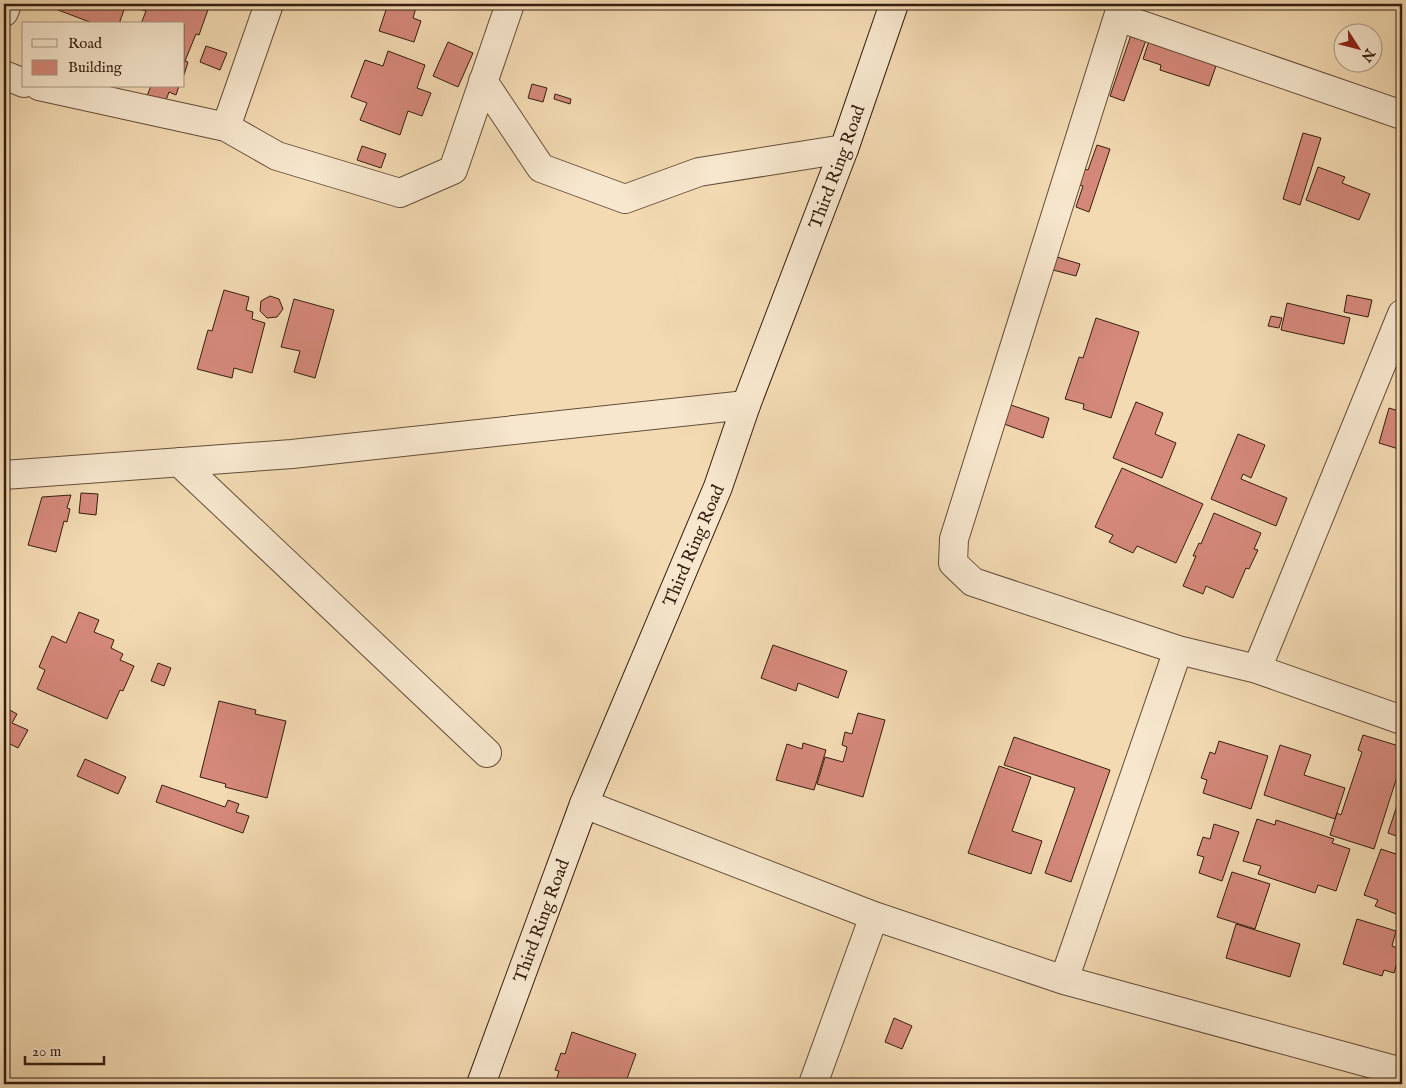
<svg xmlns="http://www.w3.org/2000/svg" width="1406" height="1088" viewBox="0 0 1406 1088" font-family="'IM FELL English',serif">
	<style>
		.building { fill: #d5897b; stroke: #351e0e }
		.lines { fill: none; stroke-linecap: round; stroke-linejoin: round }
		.street-casing { stroke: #644d37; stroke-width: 30 }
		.secondary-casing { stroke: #351e0e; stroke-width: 30 }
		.street { stroke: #f7e7ce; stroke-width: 28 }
		.secondary { stroke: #f7e7ce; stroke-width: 28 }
		.labels { text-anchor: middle; stroke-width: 5; stroke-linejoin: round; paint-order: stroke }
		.street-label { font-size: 18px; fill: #351e0e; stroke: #f7e7ce }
	</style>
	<rect width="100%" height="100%" fill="#f3dab3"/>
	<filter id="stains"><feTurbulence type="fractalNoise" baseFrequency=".004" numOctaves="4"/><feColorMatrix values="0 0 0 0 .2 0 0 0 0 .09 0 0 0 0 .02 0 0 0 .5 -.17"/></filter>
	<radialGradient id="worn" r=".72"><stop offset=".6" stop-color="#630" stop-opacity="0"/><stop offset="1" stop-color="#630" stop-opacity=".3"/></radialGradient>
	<path class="building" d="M 61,4 L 126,4 L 119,24 L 95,24 L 58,10 Z
		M 141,4 L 210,4 L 199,35 L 196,34 L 185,61 L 188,62 L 184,75 L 184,24 L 141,24 L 146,11 L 139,9 Z
		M 388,4 L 417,4 L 413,18 L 421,21 L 414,42 L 379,31 Z
		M 1131,35 L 1146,40 L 1124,101 L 1110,96 Z
		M 1149,41 L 1217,63 L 1209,86 L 1160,70 L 1161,65 L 1143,59 Z
		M 448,42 L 473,53 L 458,87 L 433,76 Z
		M 206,46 L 227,53 L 220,70 L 200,62 Z
		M 388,51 L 425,65 L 417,88 L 431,93 L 422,116 L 408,111 L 400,135 L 360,120 L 367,103 L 351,97 L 365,60 L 383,66 Z
		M 532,84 L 547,88 L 543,102 L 528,98 Z
		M 151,86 L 179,86 L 176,95 L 169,92 L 165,103 L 147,96 Z
		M 555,94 L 571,99 L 570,104 L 554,99 Z
		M 1303,133 L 1321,138 L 1300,205 L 1283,199 Z
		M 1097,145 L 1110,149 L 1089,212 L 1076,207 L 1083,186 L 1079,185 L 1085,169 L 1088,170 Z
		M 362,146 L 386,154 L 381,168 L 357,160 Z
		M 1318,167 L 1345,177 L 1342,183 L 1370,194 L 1359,220 L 1306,200 Z
		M 1057,257 L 1080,264 L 1076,276 L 1053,270 Z
		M 224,290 L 249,297 L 246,310 L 253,312 L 252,319 L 265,323 L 252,373 L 234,368 L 232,378 L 197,369 L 208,330 L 212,331 Z
		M 1347,295 L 1372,300 L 1368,317 L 1344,312 Z
		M 270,296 L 279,299 L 283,309 L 277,317 L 267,318 L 260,311 L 261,301 Z
		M 294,299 L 334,310 L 315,378 L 294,372 L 300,351 L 281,347 Z
		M 1287,303 L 1350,318 L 1344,344 L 1281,330 Z
		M 1271,316 L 1282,318 L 1279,328 L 1268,326 Z
		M 1096,318 L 1139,332 L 1111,418 L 1083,409 L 1084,404 L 1065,399 L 1079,357 L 1083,358 Z
		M 1136,402 L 1163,413 L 1155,434 L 1176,443 L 1162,478 L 1113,458 Z
		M 1011,405 L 1049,418 L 1043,438 L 1004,424 Z
		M 1389,408 L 1402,412 L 1402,450 L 1379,443 Z
		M 1238,434 L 1265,445 L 1251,478 L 1243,474 L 1241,479 L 1287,498 L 1276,526 L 1211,499 Z
		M 1122,468 L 1203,504 L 1176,563 L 1137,546 L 1133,553 L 1109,542 L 1113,535 L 1095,527 Z
		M 81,493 L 98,494 L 96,515 L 79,513 Z
		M 71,495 L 67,508 L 70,509 L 67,522 L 64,521 L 56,552 L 28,545 L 42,497 Z
		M 1214,513 L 1261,533 L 1254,549 L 1258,550 L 1249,569 L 1246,568 L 1233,598 L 1206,586 L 1203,594 L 1183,586 L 1196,556 L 1193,556 L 1199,543 L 1201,544 Z
		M 79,612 L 99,620 L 94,632 L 114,640 L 111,648 L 123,654 L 120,660 L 134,666 L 123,691 L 120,690 L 107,719 L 37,689 L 45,670 L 39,667 L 52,636 L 66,643 Z
		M 773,645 L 847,671 L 838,698 L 798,683 L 796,691 L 761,678 Z
		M 158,663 L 171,668 L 164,686 L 151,681 Z
		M 4,701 L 9,704 L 6,708 L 17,714 L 12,723 L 28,730 L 18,748 L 4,741 Z
		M 219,701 L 256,710 L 255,714 L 286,721 L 267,798 L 225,787 L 226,784 L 200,777 Z
		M 858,713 L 885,720 L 863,797 L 817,784 L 825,757 L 843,762 L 847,747 L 842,745 L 845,732 L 852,734 Z
		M 1363,735 L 1402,747 L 1402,761 L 1374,849 L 1330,835 L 1337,813 L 1341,815 L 1362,752 L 1358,750 Z
		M 1014,737 L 1110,770 L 1071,882 L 1045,873 L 1075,788 L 1004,765 Z
		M 1219,741 L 1268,756 L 1251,809 L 1203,793 L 1207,780 L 1201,778 L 1210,752 L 1215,754 Z
		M 803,743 L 826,750 L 814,790 L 776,780 L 787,744 L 802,749 Z
		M 1280,745 L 1311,755 L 1304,775 L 1345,788 L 1335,819 L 1264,795 Z
		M 85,759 L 126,777 L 118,794 L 77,776 Z
		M 999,766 L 1031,777 L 1012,831 L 1042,841 L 1031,874 L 968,853 Z
		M 162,785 L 225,807 L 228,800 L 239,804 L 236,812 L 249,816 L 243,833 L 156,802 Z
		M 1402,790 L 1402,838 L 1388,833 Z
		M 1257,819 L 1275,825 L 1276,820 L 1334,839 L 1332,843 L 1350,849 L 1336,891 L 1318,885 L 1315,893 L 1258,874 L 1261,866 L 1243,861 Z
		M 1214,824 L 1239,832 L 1222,881 L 1199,873 L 1204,857 L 1197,855 L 1203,837 L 1210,839 Z
		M 1381,849 L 1402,856 L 1402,908 L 1399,915 L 1375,906 L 1378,900 L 1364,895 Z
		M 1232,872 L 1270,884 L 1255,929 L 1217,917 Z
		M 1357,919 L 1396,931 L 1392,946 L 1401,949 L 1394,973 L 1384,970 L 1382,976 L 1343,964 Z
		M 1236,924 L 1300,944 L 1290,977 L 1226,958 Z
		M 894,1018 L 912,1026 L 902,1049 L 885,1042 Z
		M 572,1032 L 636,1054 L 625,1084 L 602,1084 L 596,1082 L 595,1084 L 555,1084 L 559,1071 L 555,1070 L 561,1053 L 565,1054 Z
		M 851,1078 L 862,1084 L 847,1084 Z"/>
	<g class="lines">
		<g class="street-casing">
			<path id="street" d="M 1122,4 L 954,539 L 953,563 L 973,582 L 1178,650 L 1257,669 L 1402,720
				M 4,12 L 7,4
				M 1118,17 L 1402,115
				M 4,75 L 24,83
				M 483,81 L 541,168 L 625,199 L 699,172 L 844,149
				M 39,86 L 226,127 L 277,156 L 400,193 L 453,170 L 510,4
				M 226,127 L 269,4
				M 179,462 L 487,753
				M 4,475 L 292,454 L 746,405
				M 1257,669 L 1402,314
				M 584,804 L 874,916 L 1064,980 L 1402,1072
				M 1064,980 L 1178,650
				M 813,1084 L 874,916"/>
		</g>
		<g class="secondary-casing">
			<g id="secondary">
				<path id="s1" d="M 481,1084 L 584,804 L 718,487 L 746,405 L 844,149 L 894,4"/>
			</g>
		</g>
		<use href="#street" class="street"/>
		<use href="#secondary" class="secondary"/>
	</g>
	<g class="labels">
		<g class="street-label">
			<text dy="6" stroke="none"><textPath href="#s1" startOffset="984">Third Ring Road</textPath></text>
			<text dy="6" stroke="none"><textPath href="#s1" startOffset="579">Third Ring Road</textPath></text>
			<text dy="6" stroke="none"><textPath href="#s1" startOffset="174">Third Ring Road</textPath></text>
		</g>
	</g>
	<rect width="1406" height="1088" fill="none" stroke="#f3dab3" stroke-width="20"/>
	<rect x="5" y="5" width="1396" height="1078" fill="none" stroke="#351e0e" stroke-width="2.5"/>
	<rect x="10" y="10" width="1386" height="1068" fill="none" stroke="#351e0e"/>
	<rect x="22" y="22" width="162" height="65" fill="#f7e7ce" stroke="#a99781"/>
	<rect x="32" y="39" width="25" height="8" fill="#f7e7ce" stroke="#a99781"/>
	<text x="68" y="48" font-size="15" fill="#351e0e">Road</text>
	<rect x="32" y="60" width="25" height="15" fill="#d5897b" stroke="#a99781"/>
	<text x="68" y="72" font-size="15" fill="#351e0e">Building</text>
	<g transform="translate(1358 48) rotate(126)"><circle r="24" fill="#f7e7ce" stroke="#a99781"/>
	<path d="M0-4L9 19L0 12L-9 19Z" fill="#8f2418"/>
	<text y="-8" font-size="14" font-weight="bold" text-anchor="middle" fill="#351e0e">N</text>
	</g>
	<path d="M25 1056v8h79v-8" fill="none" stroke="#351e0e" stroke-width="2.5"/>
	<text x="32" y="1056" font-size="15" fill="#351e0e" stroke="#f7e7ce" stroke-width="4" paint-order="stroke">20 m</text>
	<rect width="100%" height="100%" filter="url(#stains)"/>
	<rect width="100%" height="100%" fill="url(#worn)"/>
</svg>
